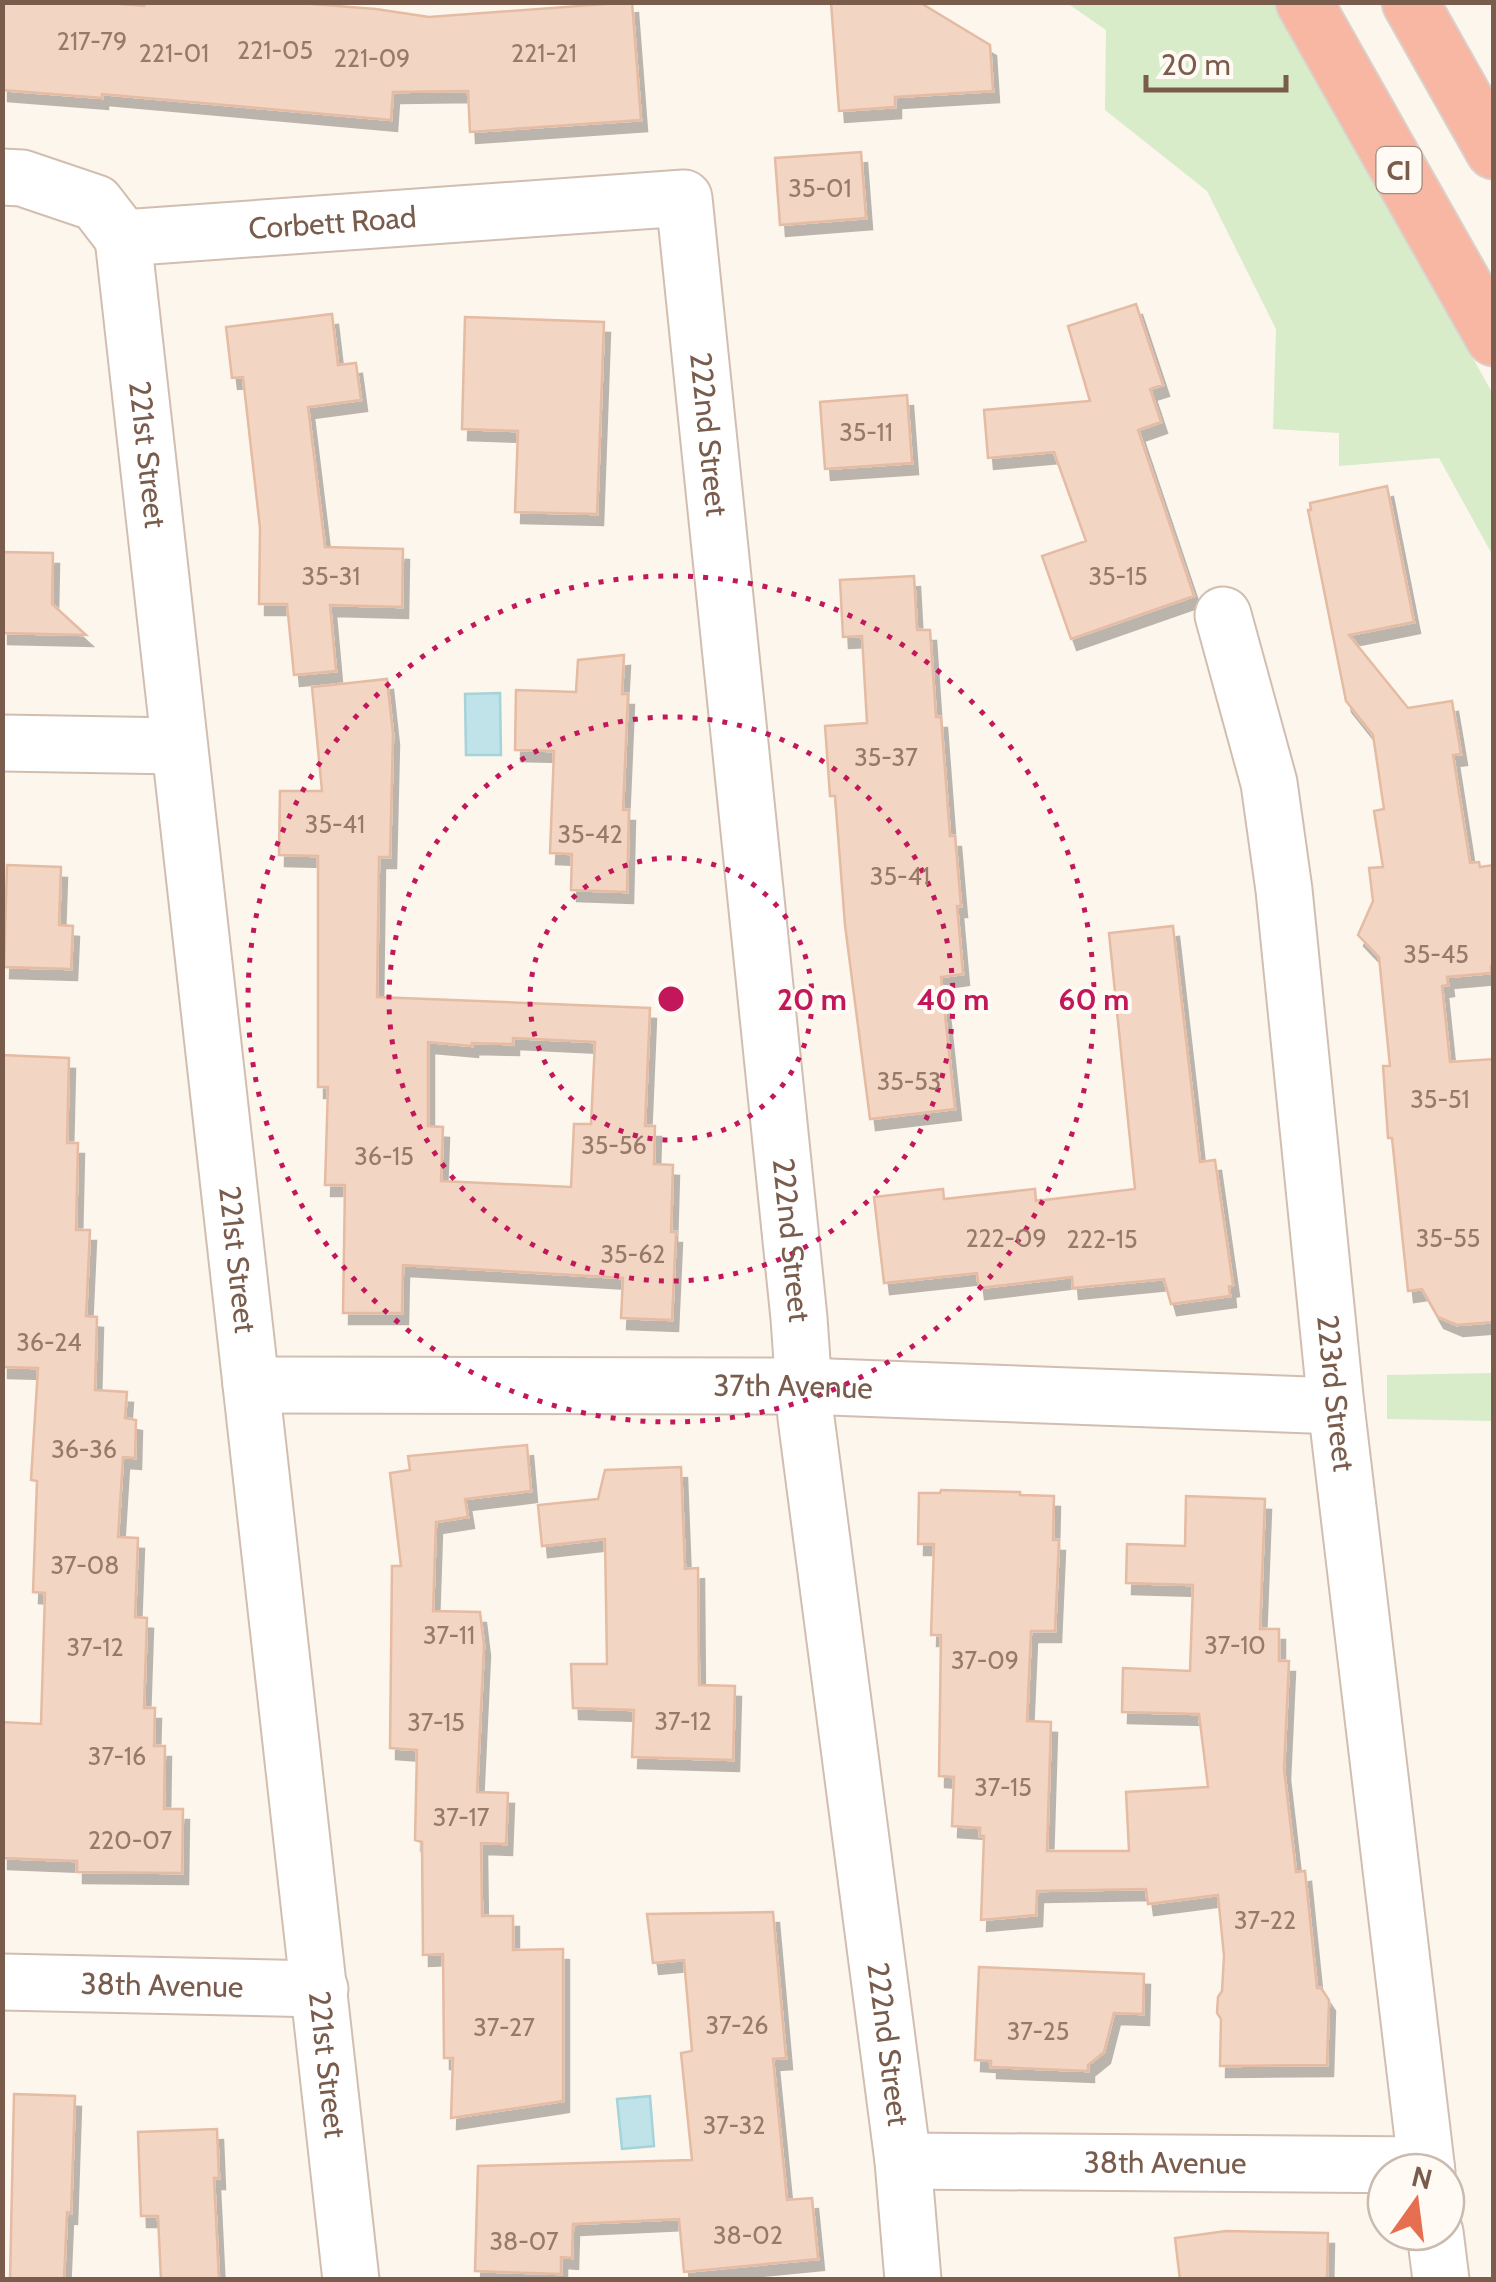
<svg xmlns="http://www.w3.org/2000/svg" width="1496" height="2282" viewBox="0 0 1496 2282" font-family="Cabin,sans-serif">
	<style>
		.green { fill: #d8ecc9 }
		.water { fill: #bfe3e8; stroke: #a5d3da; stroke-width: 2.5 }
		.building { fill: #f3d5c3; stroke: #e6bba3; stroke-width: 2.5; fill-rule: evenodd; filter: url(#shadow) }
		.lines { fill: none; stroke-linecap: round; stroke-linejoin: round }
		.minor-casing { stroke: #d1beb0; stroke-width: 59 }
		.highway-casing { stroke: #dad1cd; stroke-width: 59 }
		.minor { stroke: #fff; stroke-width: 55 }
		.highway { stroke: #f7b7a3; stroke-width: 55 }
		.ring { fill: none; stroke: #c2185b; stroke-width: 5; stroke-dasharray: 5 10 }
		.labels { text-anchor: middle; stroke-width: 8; stroke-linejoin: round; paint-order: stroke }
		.number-label { font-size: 25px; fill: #987a6a }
		.shield { fill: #fffaf3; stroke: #a28b7f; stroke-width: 2.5 }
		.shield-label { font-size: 28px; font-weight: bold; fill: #7a5c4d }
		.street-label { font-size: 30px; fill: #7a5c4d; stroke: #fffaf3 }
		.centre { fill: #c2185b; stroke: #fffaf3; stroke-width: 5 }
		.ring-label { font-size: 30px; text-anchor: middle; font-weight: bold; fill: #c2185b; stroke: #fffaf3; stroke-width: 8; stroke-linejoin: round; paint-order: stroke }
	</style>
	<defs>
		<filter id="shadow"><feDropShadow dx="6" dy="11" stdDeviation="0" flood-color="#0004"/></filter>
	</defs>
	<rect width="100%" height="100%" fill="#fdf6ec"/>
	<path class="green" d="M 1067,3 L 1274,3 L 1493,394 L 1493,556 L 1439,458 L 1339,466 L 1339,433 L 1273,429 L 1276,329 L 1207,191 L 1105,110 L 1106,30 Z
		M 1493,1373 L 1493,1421 L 1387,1419 L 1387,1375 Z"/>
	<path class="water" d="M 500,693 L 501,755 L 466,755 L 465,694 Z
		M 650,2096 L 654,2146 L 622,2149 L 617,2099 Z"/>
	<path class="building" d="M 2,2 L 98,2 L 144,6 L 145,2 L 286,2 L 376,9 L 429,17 L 632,2 L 641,120 L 470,132 L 468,91 L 393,92 L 391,120 L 102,94 L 102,98 L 2,90 Z
		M 831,2 L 919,2 L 990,45 L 993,91 L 895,97 L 895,107 L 839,111 Z
		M 861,152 L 866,218 L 780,225 L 775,158 Z
		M 1136,304 L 1163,385 L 1150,389 L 1161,422 L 1138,430 L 1194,596 L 1071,639 L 1042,556 L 1086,541 L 1054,452 L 988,458 L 984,410 L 1090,401 L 1068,326 Z
		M 332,314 L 338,365 L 356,363 L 361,400 L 308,407 L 325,547 L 403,549 L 402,607 L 330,605 L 336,671 L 294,675 L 287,604 L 259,604 L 260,528 L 243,377 L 232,378 L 226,327 Z
		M 465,317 L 604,322 L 597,514 L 515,512 L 518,431 L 462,429 Z
		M 907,395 L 912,463 L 825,469 L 820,402 Z
		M 1387,486 L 1414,622 L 1349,635 L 1408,708 L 1452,701 L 1461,754 L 1453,755 L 1470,863 L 1479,862 L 1480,867 L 1494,865 L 1494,966 L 1491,966 L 1491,973 L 1447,977 L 1448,985 L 1442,986 L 1450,1062 L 1494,1059 L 1494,1322 L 1457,1325 L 1438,1317 L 1422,1289 L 1408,1291 L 1392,1138 L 1388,1138 L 1383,1066 L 1390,1066 L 1379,957 L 1358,935 L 1373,901 L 1369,868 L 1383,867 L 1374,811 L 1384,809 L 1373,735 L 1346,701 L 1308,510 L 1311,510 L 1310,503 Z
		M 2,552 L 53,553 L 52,604 L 86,635 L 2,633 Z
		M 914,576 L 917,630 L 930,630 L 936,717 L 941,717 L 950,836 L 955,836 L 961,906 L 957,906 L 963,974 L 941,977 L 955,1109 L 870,1119 L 845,925 L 835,796 L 830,796 L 825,726 L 867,723 L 862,636 L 843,637 L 840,580 Z
		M 624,655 L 622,694 L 628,694 L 623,810 L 629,810 L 627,892 L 571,890 L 572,854 L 550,853 L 554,751 L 515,750 L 516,690 L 576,692 L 578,660 Z
		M 387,679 L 393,734 L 390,857 L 379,857 L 377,997 L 650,1008 L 645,1126 L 655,1126 L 654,1164 L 673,1165 L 671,1232 L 676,1232 L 672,1320 L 621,1318 L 623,1278 L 403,1265 L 402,1313 L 343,1313 L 345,1185 L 325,1185 L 328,1087 L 318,1087 L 318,856 L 279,855 L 280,791 L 322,791 L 312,687 ZM 513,1038 L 595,1042 L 591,1124 L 574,1124 L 571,1187 L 441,1181 L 443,1127 L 428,1126 L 428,1042 L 472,1046 L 472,1043 L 513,1044 Z
		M 7,865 L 61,867 L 59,925 L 73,926 L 71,969 L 4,967 Z
		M 1173,926 L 1200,1162 L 1215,1160 L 1233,1285 L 1229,1286 L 1230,1296 L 1171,1304 L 1164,1279 L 1073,1288 L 1072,1277 L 979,1288 L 977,1273 L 884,1283 L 874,1197 L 943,1189 L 944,1199 L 1035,1189 L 1036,1201 L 1135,1189 L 1109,933 Z
		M 2,1055 L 69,1058 L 67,1143 L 78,1143 L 76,1230 L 90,1230 L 86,1316 L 97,1317 L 95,1390 L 127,1392 L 125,1418 L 136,1420 L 135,1458 L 123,1457 L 118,1537 L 138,1538 L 135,1617 L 147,1618 L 144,1708 L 155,1708 L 154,1746 L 165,1746 L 164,1809 L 183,1809 L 182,1873 L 77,1872 L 77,1861 L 2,1858 L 2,1722 L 41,1724 L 45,1593 L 33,1592 L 37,1481 L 31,1480 L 38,1368 L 2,1367 Z
		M 527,1445 L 531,1491 L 465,1499 L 468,1517 L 436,1522 L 433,1611 L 480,1612 L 484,1645 L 477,1792 L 508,1793 L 506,1844 L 481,1843 L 482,1916 L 513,1916 L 513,1950 L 563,1949 L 563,2101 L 451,2118 L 453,2058 L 444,2058 L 443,1954 L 423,1955 L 422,1842 L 415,1840 L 417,1750 L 390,1748 L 392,1566 L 401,1566 L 390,1473 L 410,1470 L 408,1456 Z
		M 681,1467 L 685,1569 L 698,1568 L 699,1685 L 735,1686 L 733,1760 L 632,1757 L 634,1710 L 573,1708 L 571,1664 L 607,1664 L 605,1539 L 542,1546 L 538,1505 L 598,1499 L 605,1470 Z
		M 941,1490 L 1020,1492 L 1020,1495 L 1054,1496 L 1053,1540 L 1059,1540 L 1055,1631 L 1031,1631 L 1027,1721 L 1051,1722 L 1047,1851 L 1129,1851 L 1126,1792 L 1208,1787 L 1199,1714 L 1122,1712 L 1123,1668 L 1190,1671 L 1193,1585 L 1126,1583 L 1127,1544 L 1185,1546 L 1186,1496 L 1265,1499 L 1260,1629 L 1279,1629 L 1279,1661 L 1289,1661 L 1284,1769 L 1296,1872 L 1305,1871 L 1317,1988 L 1321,1988 L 1329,2000 L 1327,2065 L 1220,2066 L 1221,2019 L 1217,2013 L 1218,1997 L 1222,1991 L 1224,1956 L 1218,1895 L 1148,1904 L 1146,1889 L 1037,1891 L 1036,1915 L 981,1920 L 984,1836 L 980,1836 L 980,1828 L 952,1826 L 954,1777 L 939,1776 L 941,1635 L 931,1635 L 934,1544 L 918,1544 L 919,1493 L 940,1493 Z
		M 773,1912 L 786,2058 L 773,2059 L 787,2200 L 812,2198 L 818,2259 L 684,2272 L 679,2219 L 573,2224 L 572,2258 L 561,2257 L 561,2274 L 475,2271 L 478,2166 L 692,2160 L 681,2053 L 692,2051 L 684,1960 L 653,1963 L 647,1914 Z
		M 979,1967 L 1144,1974 L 1143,2014 L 1114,2013 L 1104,2052 L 1088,2065 L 1088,2071 L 991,2067 L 991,2061 L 975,2060 Z
		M 14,2094 L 75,2096 L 71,2213 L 67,2212 L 64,2280 L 10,2280 Z
		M 217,2129 L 219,2178 L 214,2178 L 219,2280 L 161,2280 L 158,2216 L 141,2216 L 138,2132 Z
		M 1226,2231 L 1328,2233 L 1327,2280 L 1180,2280 L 1175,2238 Z"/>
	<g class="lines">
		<g class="minor-casing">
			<g id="minor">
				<path d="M 2,177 L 22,178 L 96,203 L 123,238"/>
				<path id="s1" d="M 123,238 L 684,198 L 799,1318 L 806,1418 L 903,2161 L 913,2280"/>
				<path id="s2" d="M 123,238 L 351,2280"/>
				<path id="s3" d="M 1223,615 L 1269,783 L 1284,890 L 1336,1406 L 1427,2172"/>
				<path d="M 2,743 L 178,746"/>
				<path id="s4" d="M 251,1385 L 803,1386 L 1336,1406"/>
				<path id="s5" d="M 2,1982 L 320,1989"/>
				<path id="s6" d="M 903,2161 L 1426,2165"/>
				<path d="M 1435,2232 L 1441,2280"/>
			</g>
		</g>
		<g class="highway-casing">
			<path id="highway" d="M 1304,2 L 1494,338
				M 1410,2 L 1494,151"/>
		</g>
		<use href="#minor" class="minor"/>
		<use href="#highway" class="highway"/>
	</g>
	<g class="ring">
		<circle cx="671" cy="999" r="141"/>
		<circle cx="671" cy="999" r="282"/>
		<circle cx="671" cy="999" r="423"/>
	</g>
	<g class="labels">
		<g class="number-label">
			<text x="92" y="50">217-79</text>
			<text x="275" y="59">221-05</text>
			<text x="174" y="62">221-01</text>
			<text x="544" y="62">221-21</text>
			<text x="372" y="67">221-09</text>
			<text x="820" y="197">35-01</text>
			<text x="866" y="441">35-11</text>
			<text x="331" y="585">35-31</text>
			<text x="1118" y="585">35-15</text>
			<text x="886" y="766">35-37</text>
			<text x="335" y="833">35-41</text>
			<text x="590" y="843">35-42</text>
			<text x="900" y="885">35-41</text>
			<text x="1436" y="963">35-45</text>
			<text x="909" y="1090">35-53</text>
			<text x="1440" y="1108">35-51</text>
			<text x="614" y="1154">35-56</text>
			<text x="384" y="1165">36-15</text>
			<text x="1006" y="1247">222-09</text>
			<text x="1448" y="1247">35-55</text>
			<text x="1102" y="1248">222-15</text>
			<text x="633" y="1263">35-62</text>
			<text x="49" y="1351">36-24</text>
			<text x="84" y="1458">36-36</text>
			<text x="85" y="1574">37-08</text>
			<text x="449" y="1644">37-11</text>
			<text x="1235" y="1654">37-10</text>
			<text x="95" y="1656">37-12</text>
			<text x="985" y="1669">37-09</text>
			<text x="683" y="1730">37-12</text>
			<text x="436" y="1731">37-15</text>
			<text x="117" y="1765">37-16</text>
			<text x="1003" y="1796">37-15</text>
			<text x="461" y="1826">37-17</text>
			<text x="130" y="1849">220-07</text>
			<text x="1265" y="1929">37-22</text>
			<text x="737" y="2034">37-26</text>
			<text x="504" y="2036">37-27</text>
			<text x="1038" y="2040">37-25</text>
			<text x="734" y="2134">37-32</text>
			<text x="748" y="2244">38-02</text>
			<text x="524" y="2250">38-07</text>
		</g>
		<rect class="shield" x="1376.5" y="147" width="45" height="46" rx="8"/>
		<g class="shield-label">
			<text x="1399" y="180">CI</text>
		</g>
		<g class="street-label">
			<text dy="10" stroke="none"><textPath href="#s1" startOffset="210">Corbett Road</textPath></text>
			<text dy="10" stroke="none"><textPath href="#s1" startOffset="800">222nd Street</textPath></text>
			<text dy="10" stroke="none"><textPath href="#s2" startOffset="218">221st Street</textPath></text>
			<text dy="10" stroke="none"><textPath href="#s1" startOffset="1610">222nd Street</textPath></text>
			<text dy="10" stroke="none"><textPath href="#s2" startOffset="1028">221st Street</textPath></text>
			<text dy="10" stroke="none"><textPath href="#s4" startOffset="542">37th Avenue</textPath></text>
			<text dy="10" stroke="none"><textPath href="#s3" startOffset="788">223rd Street</textPath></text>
			<text dy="10" stroke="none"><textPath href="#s5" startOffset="160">38th Avenue</textPath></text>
			<text dy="10" stroke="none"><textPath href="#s1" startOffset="2420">222nd Street</textPath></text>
			<text dy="10" stroke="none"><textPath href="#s2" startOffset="1838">221st Street</textPath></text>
			<text dy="10" stroke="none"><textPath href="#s6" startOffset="262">38th Avenue</textPath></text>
		</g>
	</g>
	<circle cx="671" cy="999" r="15" class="centre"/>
	<g class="ring-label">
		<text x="812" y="1010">20 m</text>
		<text x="953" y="1010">40 m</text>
		<text x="1094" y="1010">60 m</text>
	</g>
	<rect width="1496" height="2282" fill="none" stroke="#7a5c4d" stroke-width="10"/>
	<g transform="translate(1416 2202) rotate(14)"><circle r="48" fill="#fffaf3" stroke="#cabbb1" stroke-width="2.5"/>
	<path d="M0-8L18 38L0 25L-18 38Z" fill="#e76f51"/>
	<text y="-15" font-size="28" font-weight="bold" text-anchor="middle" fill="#7a5c4d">N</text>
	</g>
	<path d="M1146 75v15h140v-15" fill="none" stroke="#7a5c4d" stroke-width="5"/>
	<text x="1161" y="75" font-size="30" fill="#7a5c4d" stroke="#fffaf3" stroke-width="8" paint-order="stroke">20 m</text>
</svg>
